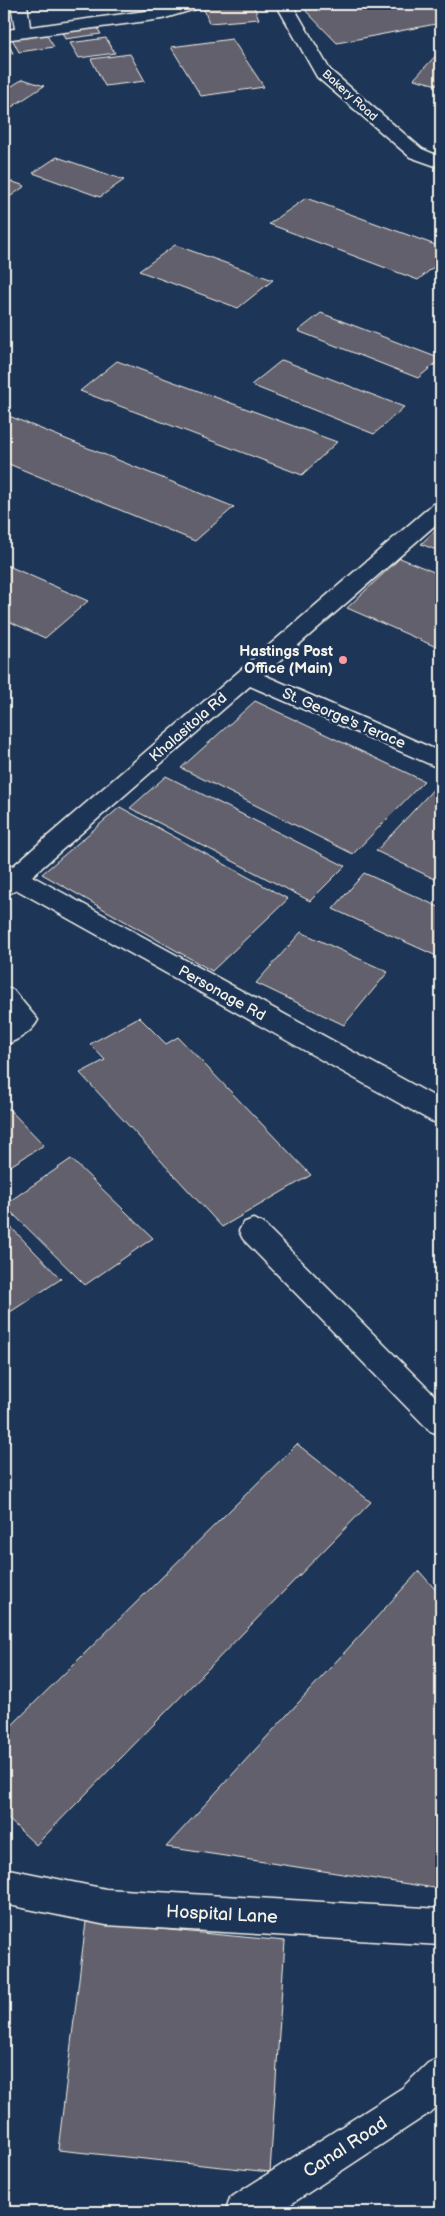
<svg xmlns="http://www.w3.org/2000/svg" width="445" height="2216" viewBox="0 0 445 2216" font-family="'Balsamiq Sans',sans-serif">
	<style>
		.building { fill: #62616c; stroke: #f4f1e8 }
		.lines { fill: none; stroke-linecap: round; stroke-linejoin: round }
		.minor-casing { stroke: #f4f1e8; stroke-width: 3 }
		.minor { fill: #1d3557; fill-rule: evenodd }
		.poi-dot { fill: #ff9aa2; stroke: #1d3557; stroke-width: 2 }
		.labels { text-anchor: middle; stroke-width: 5; stroke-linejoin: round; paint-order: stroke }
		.far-street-label { font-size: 12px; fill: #f4f1e8; stroke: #1d3557 }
		.poi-label { font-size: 15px; font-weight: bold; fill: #f4f1e8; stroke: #1d3557; text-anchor: end }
		.street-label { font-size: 15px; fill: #f4f1e8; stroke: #1d3557 }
		.near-street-label { font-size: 18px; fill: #f4f1e8; stroke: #1d3557 }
	</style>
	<rect width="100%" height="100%" fill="#1d3557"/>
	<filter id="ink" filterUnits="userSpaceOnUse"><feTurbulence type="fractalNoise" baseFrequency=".02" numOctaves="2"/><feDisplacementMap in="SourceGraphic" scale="10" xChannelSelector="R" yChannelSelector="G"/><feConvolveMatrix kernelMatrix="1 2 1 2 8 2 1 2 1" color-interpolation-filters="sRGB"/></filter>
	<g filter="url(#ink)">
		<path class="building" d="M 202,4 L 253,4 L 259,19 L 209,23 Z
			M 338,4 L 437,4 L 441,6 L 441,23 L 337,43 L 305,10 Z
			M 95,24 L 101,34 L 65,39 L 60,28 Z
			M 44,31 L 54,47 L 19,52 L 10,35 Z
			M 4,37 L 4,36 L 13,53 L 4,54 Z
			M 106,38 L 115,53 L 79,58 L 70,43 Z
			M 232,39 L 264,87 L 201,96 L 171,47 Z
			M 440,51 L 441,52 L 441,86 L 414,79 Z
			M 130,54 L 145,81 L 105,86 L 91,59 Z
			M 23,79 L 44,86 L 4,112 L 4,91 Z
			M 57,157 L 124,180 L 100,197 L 33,173 Z
			M 4,179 L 25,186 L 4,201 Z
			M 306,198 L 441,247 L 441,261 L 418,280 L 269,224 Z
			M 175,245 L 273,280 L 238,308 L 139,271 Z
			M 321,313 L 441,359 L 418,378 L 298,331 Z
			M 282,360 L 404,407 L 374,434 L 251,385 Z
			M 117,361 L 337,442 L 302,475 L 80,391 Z
			M 4,414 L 234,507 L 195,541 L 4,462 Z
			M 441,525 L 441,552 L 421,544 Z
			M 400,558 L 441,575 L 441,649 L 347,608 Z
			M 4,564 L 88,601 L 45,638 L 4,619 Z
			M 255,701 L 424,781 L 353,854 L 181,768 Z
			M 166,776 L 345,866 L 310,901 L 130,808 Z
			M 440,782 L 441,783 L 441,882 L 376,851 Z
			M 120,807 L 288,899 L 212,971 L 42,874 Z
			M 364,873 L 441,908 L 441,958 L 333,909 Z
			M 301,932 L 388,972 L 344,1025 L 256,983 Z
			M 139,1017 L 166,1044 L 178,1037 L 311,1175 L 222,1227 L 80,1073 L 105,1060 L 90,1044 Z
			M 4,1104 L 44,1145 L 4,1170 Z
			M 71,1159 L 153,1238 L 85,1285 L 4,1205 Z
			M 4,1220 L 61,1279 L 4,1316 Z
			M 297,1444 L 371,1502 L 36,1845 L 4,1815 L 4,1733 Z
			M 419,1571 L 441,1596 L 441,1889 L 166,1847 Z
			M 86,1922 L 285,1941 L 270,2172 L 58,2150 Z"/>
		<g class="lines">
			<g class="minor-casing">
				<path id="minor" d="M 11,4 L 27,4 L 30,27 L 160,9 L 180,4 L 204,4 L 202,7 L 162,19 L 4,40 L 4,30 L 15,29 Z
					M 276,4 L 292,4 L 330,70 L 422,149 L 441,157 L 441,168 L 410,157 L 317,77 Z
					M 441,503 L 441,520 L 264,675 L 441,752 L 441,769 L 250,686 L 32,876 L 441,1100 L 441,1124 L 431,1121 L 17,890 L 4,896 L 4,863 L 13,866 L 433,504 Z
					M 4,987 L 13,990 L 38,1020 C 32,1032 17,1041 4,1045 L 4,1021 L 8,1018 L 4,1014 Z
					M 253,1219 L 263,1223 L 441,1402 L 441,1435 L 430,1431 L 243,1239 L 239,1231 L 243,1223 Z
					M 4,1868 L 106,1889 L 441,1909 L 441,1945 L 106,1925 L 4,1904 Z
					M 441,2057 L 441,2102 L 428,2114 L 279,2212 L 225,2212 L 230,2198 L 402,2088 L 428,2063 Z"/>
			</g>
			<use href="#minor" class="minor"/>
		</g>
	</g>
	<circle class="poi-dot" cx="343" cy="660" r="5"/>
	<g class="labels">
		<g class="far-street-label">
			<text transform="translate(350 95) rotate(42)" y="4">Bakery Road</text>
		</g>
		<g class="poi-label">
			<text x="333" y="656">Hastings Post<tspan x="333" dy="17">Office (Main)</tspan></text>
		</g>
		<g class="street-label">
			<text transform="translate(344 718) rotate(23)" y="5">St. George's Terace</text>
			<text transform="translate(188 727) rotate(-41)" y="5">Khalasitola Rd</text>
			<text transform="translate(222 993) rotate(29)" y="5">Personage Rd</text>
		</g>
		<g class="near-street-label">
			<text transform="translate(222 1914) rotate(3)" y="6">Hospital Lane</text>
			<text transform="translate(345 2147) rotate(-33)" y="6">Canal Road</text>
		</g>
	</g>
	<rect width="445" height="2216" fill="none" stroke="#1d3557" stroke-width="20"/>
	<rect x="10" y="10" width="425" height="2196" fill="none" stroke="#f4f1e8" stroke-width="2" filter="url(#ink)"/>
</svg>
